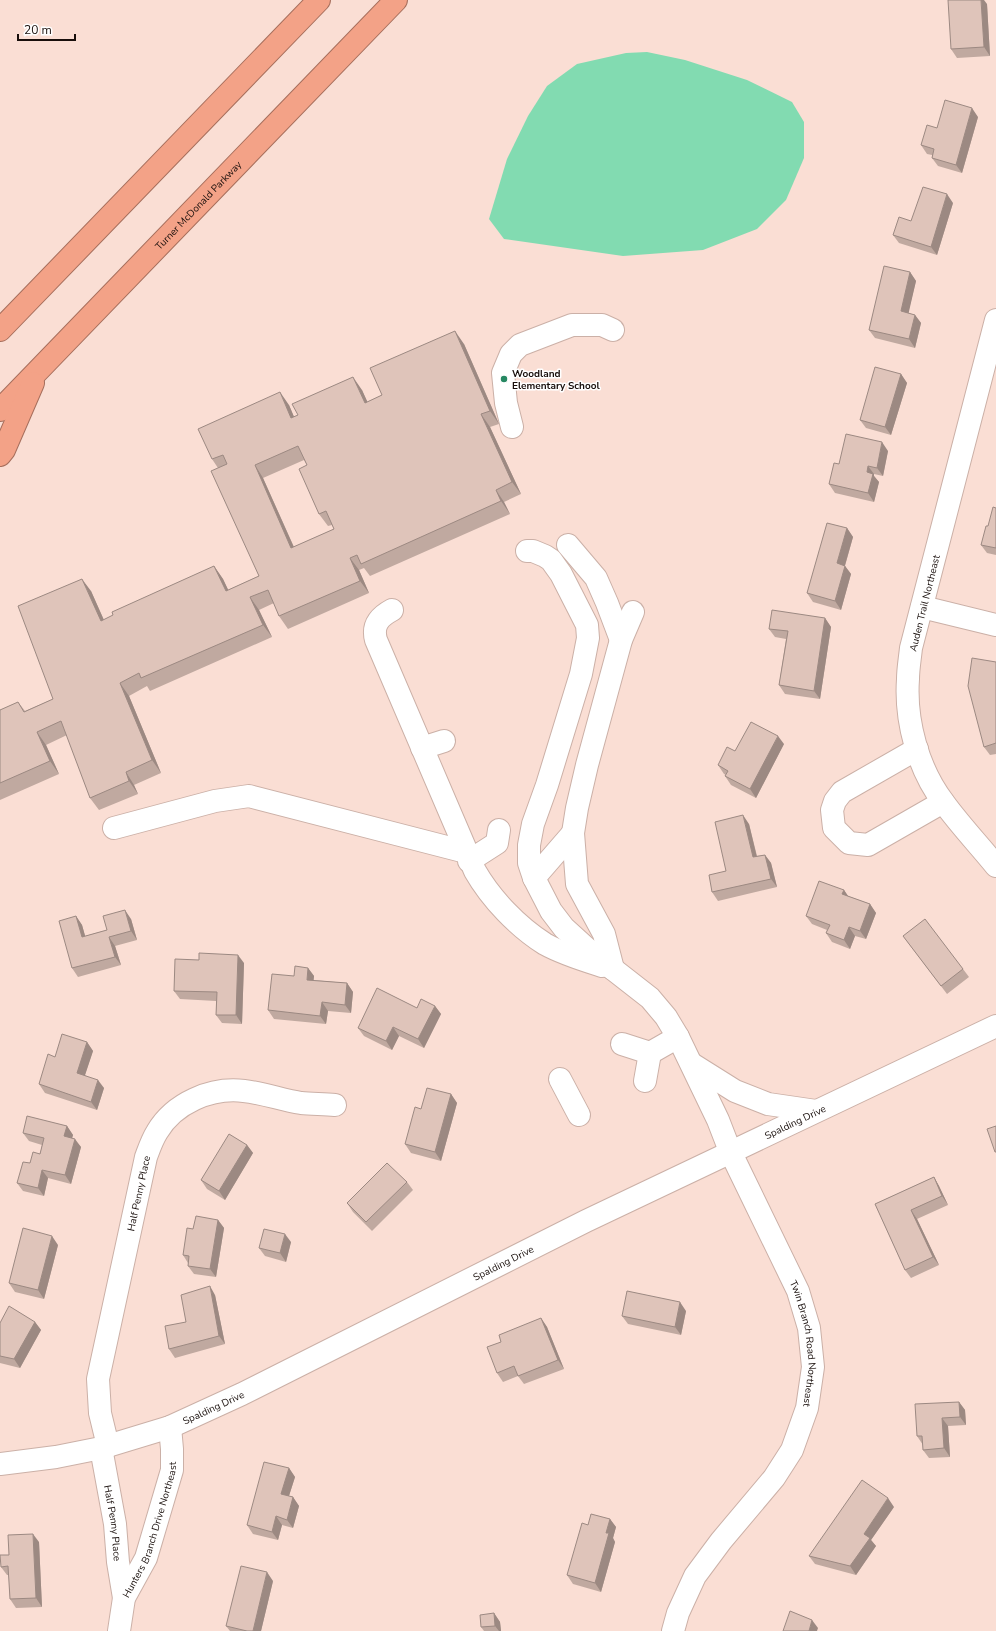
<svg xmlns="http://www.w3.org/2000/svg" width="996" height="1631" font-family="'Nunito Sans',sans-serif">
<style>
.green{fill:#82dbb1}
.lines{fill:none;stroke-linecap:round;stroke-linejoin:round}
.minor-casing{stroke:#cbb0a7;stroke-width:24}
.highway-casing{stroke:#a66e5c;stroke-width:24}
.minor{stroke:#fff;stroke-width:22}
.highway{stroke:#f3a287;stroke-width:22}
.wall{fill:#c0a9a0;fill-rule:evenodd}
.shaded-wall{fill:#9c8982}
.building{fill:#dfc4ba;stroke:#9c8982;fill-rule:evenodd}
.poi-dot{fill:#268862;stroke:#fff;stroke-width:1.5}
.labels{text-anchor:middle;stroke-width:3;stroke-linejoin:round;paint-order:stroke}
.street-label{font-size:10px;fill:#180e0b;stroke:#fff}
.poi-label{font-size:10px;font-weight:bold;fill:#180e0b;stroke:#fff;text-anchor:start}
</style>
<rect width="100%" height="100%" fill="#faded4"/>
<path class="green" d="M647,52L685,60L747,80L792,102L804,122V158L786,200L757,229L703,250L623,256L504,239L489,219L507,159L528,116L547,86L577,64L626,53Z"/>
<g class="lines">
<g class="minor-casing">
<g id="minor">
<path d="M996,320L911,648C910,658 908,669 908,679C905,721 918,769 944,803C960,825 979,845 996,866"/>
<path d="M512,427L506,403L503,373L511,354L520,345L572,325H602L613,330"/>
<path d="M568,545L596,578L607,603L621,640"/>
<path id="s1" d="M527,551H533L545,556L551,560L561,574L587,625L588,638L581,674L547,785L533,824L529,845V863L534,878L551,911L564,928L586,948L650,998L666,1017L678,1037L718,1120L730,1151L798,1291L809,1328L813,1367L807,1408L792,1450L774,1478L721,1541L695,1576L678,1613L673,1631"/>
<path d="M922,607L996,625"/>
<path d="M392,610C379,617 372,625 376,640L475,871C491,899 518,927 545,944C563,954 583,960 602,966"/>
<path d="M422,748L444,741"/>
<path d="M917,749L842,792L835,801L832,810L834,828L849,843L868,845L943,802"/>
<path d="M114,828L215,801L249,796L466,852"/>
<path d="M469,861L497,843L499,830"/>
<path d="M534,878L573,833"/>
<path d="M613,969L604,934L577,884L573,833L577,808L587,765L621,640L633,612"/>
<path d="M622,1044L650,1053L678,1037"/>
<path d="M692,1064L735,1091L768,1104L816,1111"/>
<path d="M560,1079L579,1115"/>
<path d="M645,1081L650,1053"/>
<path id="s2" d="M108,1446L100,1413L98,1379L146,1157C149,1149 152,1140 157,1132C174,1103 211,1087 244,1091C263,1093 282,1100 301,1103C312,1104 324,1104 335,1105"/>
<path id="s3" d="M101,1448L115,1524L118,1562L124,1598"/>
<path id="s4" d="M0,1464L56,1457L101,1448L170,1427L242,1394L586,1221L996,1026"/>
<path id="s5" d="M119,1631L124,1598L146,1558L172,1470V1449L170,1427"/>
</g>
</g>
<g class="highway-casing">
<g id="highway">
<path d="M0,330L319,0"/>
<path id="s6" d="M0,410L396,0"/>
<path d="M0,455L4,450L33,383"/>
</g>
</g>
<use href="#minor" class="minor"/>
<use href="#highway" class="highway"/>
</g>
<path class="wall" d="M987,4L990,56L957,58L951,49Z
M978,117L962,173L938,166L932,158V155L927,154L921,145L937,128Z
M953,203L937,255L899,243L893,235Z
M910,272L916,281L908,313L915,315L921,323L915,348L875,338L869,330Z
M464,344L499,424L490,427L521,494L504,502L510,514L370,576L364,568L359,570L369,593L288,629L279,616L274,603L259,610L272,637L150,691L147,686L129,696L161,773L134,785L138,794L99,810L90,798L67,735L46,745L59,774L0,800V710L18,702L25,711L53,699L91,591L104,620L214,566L223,579L228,590L259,576L218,468L212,459L289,405L294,417L362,390L367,402L382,395ZM304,460L307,465L319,514L328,526L332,525L334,529L294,547L263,478Z
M901,374L907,383L891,435L866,428L860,420Z
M888,451L883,476L874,474V476L879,482L874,502L835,493L829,484L839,464Z
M996,508V555L987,553L981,545L988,526Z
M847,528L853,537L845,566L851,574L841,610L813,602L807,593Z
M825,618L831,627L820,699L785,694L779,685L786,639L775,637L769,629Z
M996,662V754L990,755L984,747Z
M784,744L756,798L731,785L725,776L726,775L724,774L718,765L735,751Z
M749,824L757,856L765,855L771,863L777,887L718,901L712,892L726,871Z
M844,890L848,896L870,904L876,913L866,939L855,936L850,949L832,942L826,933L827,930L812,924L806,916Z
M76,916L82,925L85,936L107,930L131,919L137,940L115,946L121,965L78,977L72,968Z
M903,936L963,969L969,977L947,994Z
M199,960L244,963L242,1024L222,1023L216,1015V1001L180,999L174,991Z
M308,968L314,976L313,980L347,983L353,992L351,1013L328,1011L326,1024L274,1019L268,1010L294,976Z
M435,1006L441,1014L424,1048L399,1036L392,1050L364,1036L358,1028L417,1008Z
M87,1042L93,1051L85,1075L104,1088L97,1110L45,1093L39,1084L55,1057Z
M451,1094L457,1103L441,1161L411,1153L405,1144L421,1109Z
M67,1126L73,1135L72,1138L81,1147L71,1184L48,1178L44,1196L23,1191L17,1183L30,1163L40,1154L42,1145L29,1141L23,1133Z
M247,1145L253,1153L225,1200L207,1189L201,1180Z
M934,1177L939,1186L948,1205L917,1219L939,1265L911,1278L905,1270L875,1204Z
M407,1182L413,1190L372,1231L353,1212L347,1203Z
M218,1220L224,1228L216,1277L194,1274L188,1266V1263L183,1255L193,1229Z
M291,1242L286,1262L265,1256L259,1248Z
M58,1245L44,1299L15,1292L9,1283Z
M215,1295L225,1344L175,1358L169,1349L186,1322Z
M686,1311L681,1335L628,1324L622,1316Z
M541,1318L547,1327L564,1369L524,1384L518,1376L503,1382L497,1373L501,1342Z
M35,1322L41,1330L20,1368L0,1363V1323Z
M959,1402L965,1410L966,1425L948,1426L950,1457L929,1458L923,1450V1445L917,1436Z
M289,1468L295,1477L289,1496L293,1497L299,1506L293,1528L282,1525L278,1540L253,1534L247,1525Z
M894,1507L871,1540L876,1546L856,1575L815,1564L809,1556Z
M610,1519L616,1527L613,1538L615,1542L601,1592L573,1584L567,1575L588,1525Z
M39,1542L42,1607L16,1608L10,1599L9,1575H7L1,1567L9,1555Z
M273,1581L261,1631H230L226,1626Z
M494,1613L500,1622L501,1631H484L481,1627Z"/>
<path class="shaded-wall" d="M981,0H984L987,4L990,56L984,47Z
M972,108L978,117L962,173L956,165Z
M947,194L953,203L937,255L931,247Z
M910,272L916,281L907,320L901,311Z
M915,315L921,323L915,348L909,339Z
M455,331L464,344L499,424L490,411Z
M901,374L907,383L891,435L885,427Z
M353,377L362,390L374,416L365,403Z
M280,392L289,405L300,431L291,418Z
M481,414L490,427L521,494L512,482Z
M882,442L888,451L883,476L877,468Z
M255,465L263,478L300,561L291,548Z
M868,466L874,474V476L879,482L874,502L868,493L867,472Z
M496,490L504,502L510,514L501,501Z
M847,528L853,537L843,572L837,563Z
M350,558L359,570L369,593L360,581Z
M214,566L223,579L235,604L226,591Z
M845,566L851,574L841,610L835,601Z
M82,579L91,591L110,634L101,621Z
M250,597L259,610L272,637L263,625Z
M825,618L831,627L820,699L814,691Z
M120,683L129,696L161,773L152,760Z
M37,732L46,745L59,774L50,761Z
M778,736L784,744L756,798L750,789Z
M126,772L134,785L138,794L129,781Z
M743,815L749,824L759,866L753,857Z
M765,855L771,863L777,887L771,879Z
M844,890L850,899L842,894Z
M870,904L876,913L866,939L860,931Z
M125,910L131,919L137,940L131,931Z
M76,916L82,925L88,946L82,937Z
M849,927L855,936L850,949L844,940Z
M109,937L115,946L121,965L115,957Z
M238,955L244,963L242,1024L236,1015Z
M308,968L314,976L313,988L307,980Z
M347,983L353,992L351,1013L345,1005Z
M322,1002L328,1011L326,1024L320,1016Z
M435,1006L441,1014L424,1048L418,1039Z
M393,1027L399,1036L392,1050L386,1041Z
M87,1042L93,1051L83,1081L77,1073Z
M98,1080L104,1088L97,1110L91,1102Z
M451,1094L457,1103L441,1161L435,1152Z
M67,1126L73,1135L70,1145L64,1136Z
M75,1139L81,1147L71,1184L65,1175Z
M247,1145L253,1153L225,1200L219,1191Z
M42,1170L48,1178L44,1196L38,1188Z
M934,1177L939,1186L948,1205L942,1196Z
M911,1210L917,1219L939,1265L933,1257Z
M218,1220L224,1228L216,1277L210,1269Z
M285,1234L291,1242L286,1262L280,1253Z
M52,1236L58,1245L44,1299L38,1290Z
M210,1286L215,1295L225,1344L219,1336Z
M680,1302L686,1311L681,1335L675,1327Z
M541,1318L547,1327L564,1369L558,1360Z
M35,1322L41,1330L20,1368L14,1359Z
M959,1402L965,1410L966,1425L960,1417Z
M942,1418L948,1426L950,1457L944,1448Z
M289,1468L295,1477L287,1502L281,1494Z
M293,1497L299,1506L293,1528L287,1520Z
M888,1498L894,1507L871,1540L876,1546L856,1575L850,1566L864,1534Z
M276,1516L282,1525L278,1540L272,1532Z
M610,1519L616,1527L613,1538L615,1542L601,1592L595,1583L606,1533Z
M33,1534L39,1542L42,1607L36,1598Z
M267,1572L273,1581L261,1631H253Z
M494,1613L500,1622L501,1631H499L495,1626Z
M812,1620L818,1628L817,1631H809Z"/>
<path class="building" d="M948,0H981L984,47L951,49Z
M945,100L972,108L956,165L932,158L934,149L921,145L927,125L937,128Z
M923,187L947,194L931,247L893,235L899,217L911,221Z
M884,266L910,272L901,311L915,315L909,339L869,330Z
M455,331L490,411L481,414L512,482L496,490L501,501L361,564L357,555L350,558L360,581L279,616L268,590L250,597L263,625L141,678L139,673L120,683L152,760L126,772L129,781L90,798L61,721L37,732L50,761L0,783V710L18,702L24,712L53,699L18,606L82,579L101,621L113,615L112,612L214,566L226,591L259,576L211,471L227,464L223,455L212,459L198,429L280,392L291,418L298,415L292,404L353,377L365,403L382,395L370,368ZM298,446L307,465L299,469L319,514L326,511L334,529L291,548L255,465Z
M875,367L901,374L885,427L860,420Z
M846,434L882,442L877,468L868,466L867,472L873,474L868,493L829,484L834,463L839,464Z
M993,507L996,508V548L981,545L986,526H988Z
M827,523L847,528L837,563L845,566L835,601L807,593Z
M772,610L825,618L814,691L779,685L788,631L769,629Z
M972,658L996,662V743L984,747L968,686Z
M751,722L778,736L750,789L725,776L728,771L718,765L727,747L735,751Z
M743,815L753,857L765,855L771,879L712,892L709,875L726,871L715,822Z
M819,881L844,890L842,894L870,904L860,931L849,927L844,940L826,933L830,925L806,916Z
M125,910L131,931L109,937L115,957L72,968L59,921L76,916L82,937L107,930L103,916Z
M925,919L963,969L941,986L903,936Z
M199,953L238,955L236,1015H216L217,992L174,991L175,959L199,960Z
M295,966L308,968L307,980L347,983L345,1005L322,1002L320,1016L268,1010L272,974L294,976Z
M377,988L417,1008L421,999L435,1006L418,1039L393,1027L386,1041L358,1028Z
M62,1034L87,1042L77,1073L98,1080L91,1102L39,1084L48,1054L55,1057Z
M427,1088L451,1094L435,1152L405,1144L415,1107L421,1109Z
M27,1116L67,1126L64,1136L75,1139L65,1175L42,1170L38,1188L17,1183L23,1162L30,1163L33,1152L40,1154L44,1138L23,1133Z
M996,1126V1152H995L987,1129Z
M229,1134L247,1145L219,1191L201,1180Z
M387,1163L407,1182L366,1222L347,1203Z
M934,1177L942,1196L911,1210L933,1257L905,1270L875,1204Z
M196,1216L218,1220L210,1269L188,1266L189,1256L183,1255L187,1228L193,1229Z
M23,1228L52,1236L38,1290L9,1283Z
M264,1229L285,1234L280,1253L259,1248Z
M210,1286L219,1336L169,1349L165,1326L186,1322L181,1295Z
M627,1291L680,1302L675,1327L622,1316Z
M9,1306L35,1322L14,1359L0,1356V1323Z
M541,1318L558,1360L518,1376L514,1366L497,1373L487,1347L501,1342L499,1335Z
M959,1402L960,1417L942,1418L944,1448L923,1450L922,1436H917L915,1404Z
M264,1462L289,1468L281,1494L293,1497L287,1520L276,1516L272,1532L247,1525Z
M862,1480L888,1498L864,1534L870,1538L850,1566L809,1556Z
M591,1514L610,1519L606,1533H609L595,1583L567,1575L582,1523L588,1525Z
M33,1534L36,1598L10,1599L8,1566L1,1567L0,1555H9L8,1535Z
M241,1566L267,1572L253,1631H247L226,1626Z
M790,1611L812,1620L809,1631H783Z
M494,1613L495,1626L481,1627L480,1615Z"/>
<circle class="poi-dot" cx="504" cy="379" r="4"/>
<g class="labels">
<g class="street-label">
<text dy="4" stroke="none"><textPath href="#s6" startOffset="285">Turner McDonald Parkway</textPath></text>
<text transform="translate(924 603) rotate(-76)" y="4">Auden Trail Northeast</text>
<text dy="4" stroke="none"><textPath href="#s4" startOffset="870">Spalding Drive</textPath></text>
<text dy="4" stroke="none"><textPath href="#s2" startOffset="258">Half Penny Place</textPath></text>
<text dy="4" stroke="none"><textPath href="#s4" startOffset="546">Spalding Drive</textPath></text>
<text dy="4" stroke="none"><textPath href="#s1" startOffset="915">Twin Branch Road Northeast</textPath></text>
<text dy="4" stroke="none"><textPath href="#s4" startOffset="222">Spalding Drive</textPath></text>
<text dy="4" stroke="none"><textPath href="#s3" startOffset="76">Half Penny Place</textPath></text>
<text dy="4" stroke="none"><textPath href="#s5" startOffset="107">Hunters Branch Drive Northeast</textPath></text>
</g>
<g class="poi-label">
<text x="512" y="377">Woodland<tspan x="512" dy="12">Elementary School</tspan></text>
</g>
</g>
<path d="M18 34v6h57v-6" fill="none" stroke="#180e0b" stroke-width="2"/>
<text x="24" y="34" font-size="12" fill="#180e0b" stroke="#ffffff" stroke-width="3" paint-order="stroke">20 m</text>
</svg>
